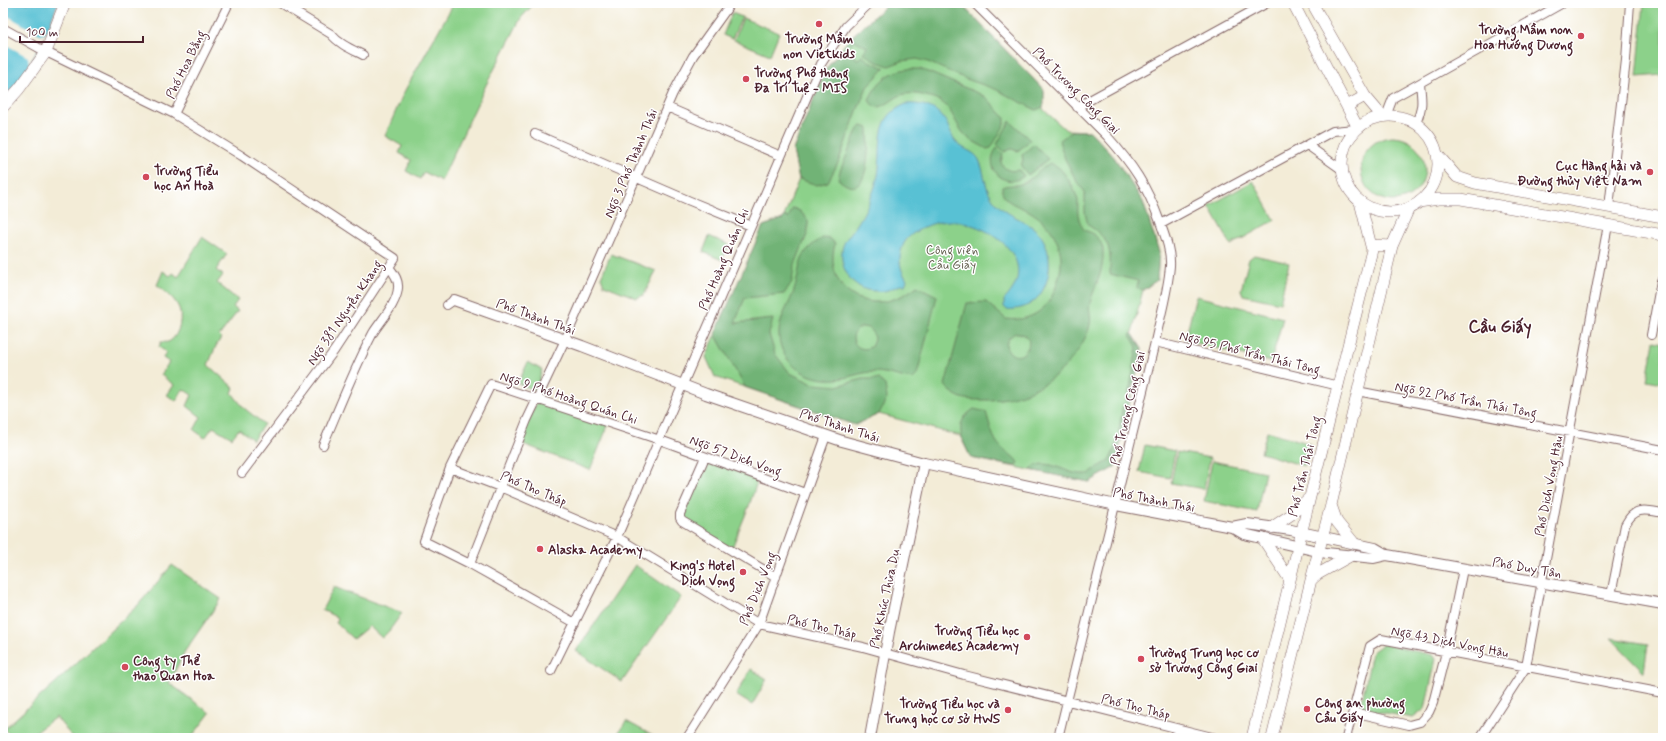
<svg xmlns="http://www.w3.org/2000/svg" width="1666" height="741" font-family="Mynerve,sans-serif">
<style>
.green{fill:#8cd18a;stroke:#6b785a}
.forest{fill:#71b376;stroke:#5e6950;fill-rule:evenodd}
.water{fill:#58c1d4;stroke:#517080}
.pier{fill:#f3ecd7}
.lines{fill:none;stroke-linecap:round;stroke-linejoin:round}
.minor-casing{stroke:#856767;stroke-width:10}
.tertiary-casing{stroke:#856767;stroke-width:12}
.secondary-casing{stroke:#856767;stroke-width:12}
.minor{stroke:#fff;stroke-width:8}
.tertiary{stroke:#fff;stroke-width:10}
.secondary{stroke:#fff;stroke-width:11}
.poi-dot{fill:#d1495b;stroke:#fff;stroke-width:1.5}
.labels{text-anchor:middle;stroke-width:3;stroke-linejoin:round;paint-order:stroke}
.poi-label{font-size:13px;font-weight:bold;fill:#4a1f2b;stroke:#fff;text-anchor:start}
.street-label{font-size:13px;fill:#4a1f2b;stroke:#fff}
.park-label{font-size:13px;fill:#615d4c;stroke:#fff}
.district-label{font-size:17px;font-weight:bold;fill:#4a1f2b;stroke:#fff}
</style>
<rect width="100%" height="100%" fill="#fff"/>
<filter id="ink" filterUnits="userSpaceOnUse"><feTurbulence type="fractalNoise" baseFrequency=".025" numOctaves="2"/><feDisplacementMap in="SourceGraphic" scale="8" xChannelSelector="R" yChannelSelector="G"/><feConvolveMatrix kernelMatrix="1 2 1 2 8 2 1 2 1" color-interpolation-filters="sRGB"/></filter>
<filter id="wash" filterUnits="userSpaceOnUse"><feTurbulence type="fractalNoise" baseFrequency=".012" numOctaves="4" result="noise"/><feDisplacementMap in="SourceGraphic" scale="16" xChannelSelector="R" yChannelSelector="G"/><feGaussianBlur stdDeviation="0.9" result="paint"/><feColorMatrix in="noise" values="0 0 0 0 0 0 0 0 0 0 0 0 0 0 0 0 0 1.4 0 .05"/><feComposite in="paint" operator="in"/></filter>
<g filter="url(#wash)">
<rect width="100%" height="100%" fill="#f3ecd7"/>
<path class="green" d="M454,3H532L531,7L521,18L486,85L441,181L424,172L420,179L406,171L411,160L399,153L402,146L385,136L404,92Z
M889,3H960L1044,90L1043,109L1066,130L1090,131L1114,157L1143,202L1159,252L1157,280L1143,290L1132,333L1142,349L1115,467L1089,482L971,458L960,436L879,414L855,425L715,377L706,357L763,226L783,219L799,179L793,150L826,69L849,39Z
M1644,3H1663V75L1637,77Z
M732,13L742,17L732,39L723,35Z
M743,18L779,33L770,55L734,40Z
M1361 169a32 32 0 1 1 64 0a32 32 0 1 1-64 0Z
M1253,181L1275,220L1231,245L1209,206Z
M709,236L729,245L722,260L703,252Z
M202,237L227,254L216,270L223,275L217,283L238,300L233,307L238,311L219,336L221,338L216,346L208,365L234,388L232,393L244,408L264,424L253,440L239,429L232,438L213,427L205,438L194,430L201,417L187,406L192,395L183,389L176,401L167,395L174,385L161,375L169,362L163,358L166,352L159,347L161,342C164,342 167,343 170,341C180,335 183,315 178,306C173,297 165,291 157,285L163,271L170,276L173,273L178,277Z
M611,254L656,271L644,295L637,298L604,285L601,277Z
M1254,255L1289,263L1280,303L1243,295L1241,290L1249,259Z
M1196,296L1283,318L1271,362L1185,340Z
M1654,341L1663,343V383L1647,380Z
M528,362L542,370L536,391L518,383Z
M538,399L609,423L590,470L518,442Z
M1267,431L1311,444L1304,466L1261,453Z
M1145,445L1175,451L1170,478L1139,472Z
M1177,452L1210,458L1204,489L1171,483Z
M705,457L759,476L749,506L731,550L682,522L680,514Z
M1212,461L1265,472L1257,512L1204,501Z
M172,565L221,599L185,651L169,683L210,713L191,738H73L56,717L27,738H13L4,729L55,683L138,605Z
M635,565L681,597L622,682L576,651Z
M334,587L402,613L389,631L382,638L369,626L353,639L336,623L338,618L322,610Z
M1611,638L1648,644L1644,672Z
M1383,644L1433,655L1436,659L1425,709L1413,718L1364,709L1361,705L1372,652Z
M751,669L767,679L752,705L736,695Z
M626,721L657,738H615Z"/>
<path class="forest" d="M889,3H960L1044,90V105L1041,108L1036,110L995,89L966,79L928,62L917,59L902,61L889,66L877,62L863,53L867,47L854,40L846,51L858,59L862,56L869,61L885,68L867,87L857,111L838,163L828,182L817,185L799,179L793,150L826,69L849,39Z
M908,69H920L933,74L980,94L987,98L1005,118V124L991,148L987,149C979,144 970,141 964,134C951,118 952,101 926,96C920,94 911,93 905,94C892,96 878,118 869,100C876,83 889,71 908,69Z
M1010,121L1030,140L1018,151L1011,149L1004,152L997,144Z
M862,126L868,128C869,146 870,208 838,179L840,171L858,129Z
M1072,131H1090L1114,157L1143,202L1159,252L1157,280L1143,290L1137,288L1138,281L1110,274C1111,249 1110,239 1088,225L1085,213V192L1077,182L1065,159L1059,141Z
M1034,144L1048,159L1028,175L1021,166L1023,160L1022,155Z
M997,148L1003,154L1001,162C1004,170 1010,172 1019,170L1024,176C1005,191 982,167 997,148Z
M1050,163C1052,165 1056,165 1058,167C1065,172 1077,193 1078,201C1078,208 1077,212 1079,219C1080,222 1082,227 1084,230C1086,231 1090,232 1092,233C1098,237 1103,244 1103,251C1104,273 1095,284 1090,303C1088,310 1092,317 1090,324C1089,332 1083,342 1079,349C1058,381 1026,399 988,400C968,400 957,401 945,385L967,303L986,302L1006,319C1021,321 1035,317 1045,306C1054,296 1057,285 1060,272C1065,247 1052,224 1029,211C1022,208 1014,205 1007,200C1002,196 1002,192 1002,187C1009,184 1015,186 1021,184C1032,180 1040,169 1050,163ZM1016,333C1043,334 1021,369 1008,350C1003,343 1009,336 1016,333Z
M793,208L800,211L808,220V232L794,267L792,282L784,294L745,298L735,323L773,319L769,334L775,354L790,373L813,384L837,386L863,379H878L885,385L887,398L879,414L855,425L745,387L715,334L763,226L783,219L784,216L788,218Z
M823,238L831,239L835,244C827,273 844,302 877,302C891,302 906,295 917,286L937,296L917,375L913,379C900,378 888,372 874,372C861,372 849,378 836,379C806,382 777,361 779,331C780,318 787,308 792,296C803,270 793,254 823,238ZM862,327L869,328L875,337L871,347C855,355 845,333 862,327Z
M1132,333L1142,349L1115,467L1089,482L1030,470C1042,457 1060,469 1074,473C1079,474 1084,474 1089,474C1096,466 1108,465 1112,455C1118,441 1120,424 1122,410C1122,405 1126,402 1127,398C1132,382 1134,364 1137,347L1130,335Z
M974,409L986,412C990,424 992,440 1002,448C1008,455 1013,454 1018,463L1015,466L971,458C962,439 952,423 974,409Z"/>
<path class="water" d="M6,3H58C46,35 28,75 3,99V9Z
M906,104C923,103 937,107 946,122C950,129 951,137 957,143C965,151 976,151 980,162C986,177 984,188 995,202C1009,219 1034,220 1044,241C1055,263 1049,297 1024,307C1018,309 1012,310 1006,309L1004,307V300C1043,261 991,224 952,221C942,221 932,223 923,228C914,232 905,238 902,248C898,260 900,270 907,280L905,285C900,284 894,288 888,290C882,292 874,291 867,290C849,284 838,265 843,246C845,239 852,232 856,226C866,211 874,193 878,175C883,147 873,117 906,104Z"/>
<path class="pier" d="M3,11L6,15L41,35L46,33L29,64L28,57L3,43Z"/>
</g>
<g filter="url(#ink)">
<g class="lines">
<g class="minor-casing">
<path id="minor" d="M280,3L331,34C339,44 351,49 363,55
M974,3L1107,136C1133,165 1147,186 1160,222C1165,236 1171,251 1170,266C1168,291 1160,318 1155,342L1058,738
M3,28L46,52L174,114L242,156L395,258L334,351L242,473
M667,107L781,156
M1077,107L1267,3
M174,114L229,3
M1386,116L1393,98L1563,3
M1416,123C1423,107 1422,101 1420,84
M535,134L690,201L751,226
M1307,145L1341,169
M1609,207L1626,60L1630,3
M1161,224L1333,131L1355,129
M447,305L454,300
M1651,335L1661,281H1663
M1155,342L1339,386
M1357,391L1663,450
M323,445C339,408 354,369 373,333C381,320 397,304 398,288C399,280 394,273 389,267
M705,457L680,514V518L682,521L776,577
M450,468L500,487L617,537L759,624L863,647L964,675L1216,738
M470,564L527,420L565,340L673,93L693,56L731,3
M1611,595L1625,525C1635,506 1645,510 1663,513
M575,623L470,564L424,541L450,468L491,384L660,440L805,493
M551,671L617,537L821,64L846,26L870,3
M1353,712L1409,725L1420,722L1429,712L1433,703L1446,652L1463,569
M687,738L759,624L826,436
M1174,738L1177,728
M1346,738L1370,646L1381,639L1663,693
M1480,738L1526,667L1608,225"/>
</g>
<g class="tertiary-casing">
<path id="tertiary" d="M454,300L582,346L706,394L842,441L924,463L1116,505L1232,527L1244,534L1326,553L1374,558L1387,555L1663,604
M1232,527L1247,524L1291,530L1375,548L1387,555
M870,738L889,632L924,463"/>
</g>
<g class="secondary-casing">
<path id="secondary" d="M1293,3L1357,126
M1312,3L1365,96L1382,116
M1347,106L1365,96
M3,107L19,89L46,52L65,3
M1342 164a48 48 0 1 1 96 0a48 48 0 1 1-96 0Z
M1438,155L1457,177L1475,183L1663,217
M1419,202L1438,199H1461L1663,235
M1372,245L1392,246
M1331,505L1337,522L1354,543
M1271,528L1292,514L1310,497
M1263,539L1290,580
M1311,580L1318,574L1352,555
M1252,738L1310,497L1372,250L1360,202
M1272,738L1311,580L1331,505L1392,246L1409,208"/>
</g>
<use href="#minor" class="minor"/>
<use href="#tertiary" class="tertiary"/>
<use href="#secondary" class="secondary"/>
</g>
</g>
<g class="poi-dot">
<circle cx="819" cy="24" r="4"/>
<circle cx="1581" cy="36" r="4"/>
<circle cx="746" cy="79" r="4"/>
<circle cx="1650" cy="172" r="4"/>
<circle cx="146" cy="177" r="4"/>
<circle cx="540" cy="549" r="4"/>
<circle cx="743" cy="572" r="4"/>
<circle cx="1027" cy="637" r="4"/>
<circle cx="1141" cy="659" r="4"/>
<circle cx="125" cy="667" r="4"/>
<circle cx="1307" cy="709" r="4"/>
<circle cx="1008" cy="710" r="4"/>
</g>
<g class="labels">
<g class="poi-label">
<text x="1573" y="34" text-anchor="end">Trường Mầm non<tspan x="1573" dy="15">Hoa Hướng Dương</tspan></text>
<text x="819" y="43" text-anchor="middle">Trường Mầm<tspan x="819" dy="15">non Vietkids</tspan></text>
<text x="754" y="77">Trường Phổ thông<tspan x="754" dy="15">Đa Trí Tuệ - MIS</tspan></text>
<text x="1642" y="170" text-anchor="end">Cục Hàng hải và<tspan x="1642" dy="15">Đường thủy Việt Nam</tspan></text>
<text x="154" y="175">Trường Tiểu<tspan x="154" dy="15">học An Hoà</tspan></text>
<text x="548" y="554">Alaska Academy</text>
<text x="735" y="570" text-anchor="end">King's Hotel<tspan x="735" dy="15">Dịch Vọng</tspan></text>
<text x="1019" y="635" text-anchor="end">Trường Tiểu học<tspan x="1019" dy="15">Archimedes Academy</tspan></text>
<text x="1149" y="657">Trường Trung học cơ<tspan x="1149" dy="15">sở Trương Công Giai</tspan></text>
<text x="133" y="665">Công ty Thể<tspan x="133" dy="15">thao Quan Hoa</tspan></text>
<text x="1315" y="707">Công an phường<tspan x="1315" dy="15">Cầu Giấy</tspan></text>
<text x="1000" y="708" text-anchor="end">Trường Tiểu học và<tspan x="1000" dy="15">Trung học cơ sở HWS</tspan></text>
</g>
<g class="street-label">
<text transform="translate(185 64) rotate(-64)" y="5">Phố Hoa Bằng</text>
<text transform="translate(1077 90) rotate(45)" y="5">Phố Trương Công Giai</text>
<text transform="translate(630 163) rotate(-67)" y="5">Ngõ 3 Phố Thành Thái</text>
<text transform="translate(723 259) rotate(-67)" y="5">Phố Hoàng Quán Chi</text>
<text transform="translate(344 312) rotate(-56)" y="5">Ngõ 381 Nguyễn Khang</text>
<text transform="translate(536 316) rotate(20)" y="5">Phố Thành Thái</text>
<text transform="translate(1250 352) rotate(14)" y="5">Ngõ 95 Phố Trần Thái Tông</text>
<text transform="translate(569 397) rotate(18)" y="5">Ngõ 9 Phố Hoàng Quán Chi</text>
<text transform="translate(1466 399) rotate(11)" y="5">Ngõ 92 Phố Trần Thái Tông</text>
<text transform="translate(1127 408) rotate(-77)" y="5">Phố Trương Công Giai</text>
<text transform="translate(840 425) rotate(18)" y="5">Phố Thành Thái</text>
<text transform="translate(736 455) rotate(20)" y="5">Ngõ 57 Dịch Vọng</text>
<text transform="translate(1304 466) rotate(-76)" y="5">Phố Trần Thái Tông</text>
<text transform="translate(1548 486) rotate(-79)" y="5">Phố Dịch Vọng Hậu</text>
<text transform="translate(534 488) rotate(23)" y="5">Phố Thọ Tháp</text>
<text transform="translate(1154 499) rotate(11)" y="5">Phố Thành Thái</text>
<text transform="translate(1527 567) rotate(10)" y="5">Phố Duy Tân</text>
<text transform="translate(757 588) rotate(-68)" y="5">Phố Dịch Vọng</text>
<text transform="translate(884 598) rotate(-78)" y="5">Phố Khúc Thừa Dụ</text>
<text transform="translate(822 626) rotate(13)" y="5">Phố Thọ Tháp</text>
<text transform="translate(1450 641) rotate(11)" y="5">Ngõ 43 Dịch Vọng Hậu</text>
<text transform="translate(1136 706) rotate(14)" y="5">Phố Thọ Tháp</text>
</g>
<g class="park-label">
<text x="952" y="254">Công viên<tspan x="952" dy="15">Cầu Giấy</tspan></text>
</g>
<g class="district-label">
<text x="1500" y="332">Cầu Giấy</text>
</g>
</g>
<rect width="1666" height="741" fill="none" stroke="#fff" stroke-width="16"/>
<path d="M20 36v6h123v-6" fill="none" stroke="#4a1f2b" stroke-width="2"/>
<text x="26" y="36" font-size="12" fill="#4a1f2b" stroke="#ffffff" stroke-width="3" paint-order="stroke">100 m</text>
</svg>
